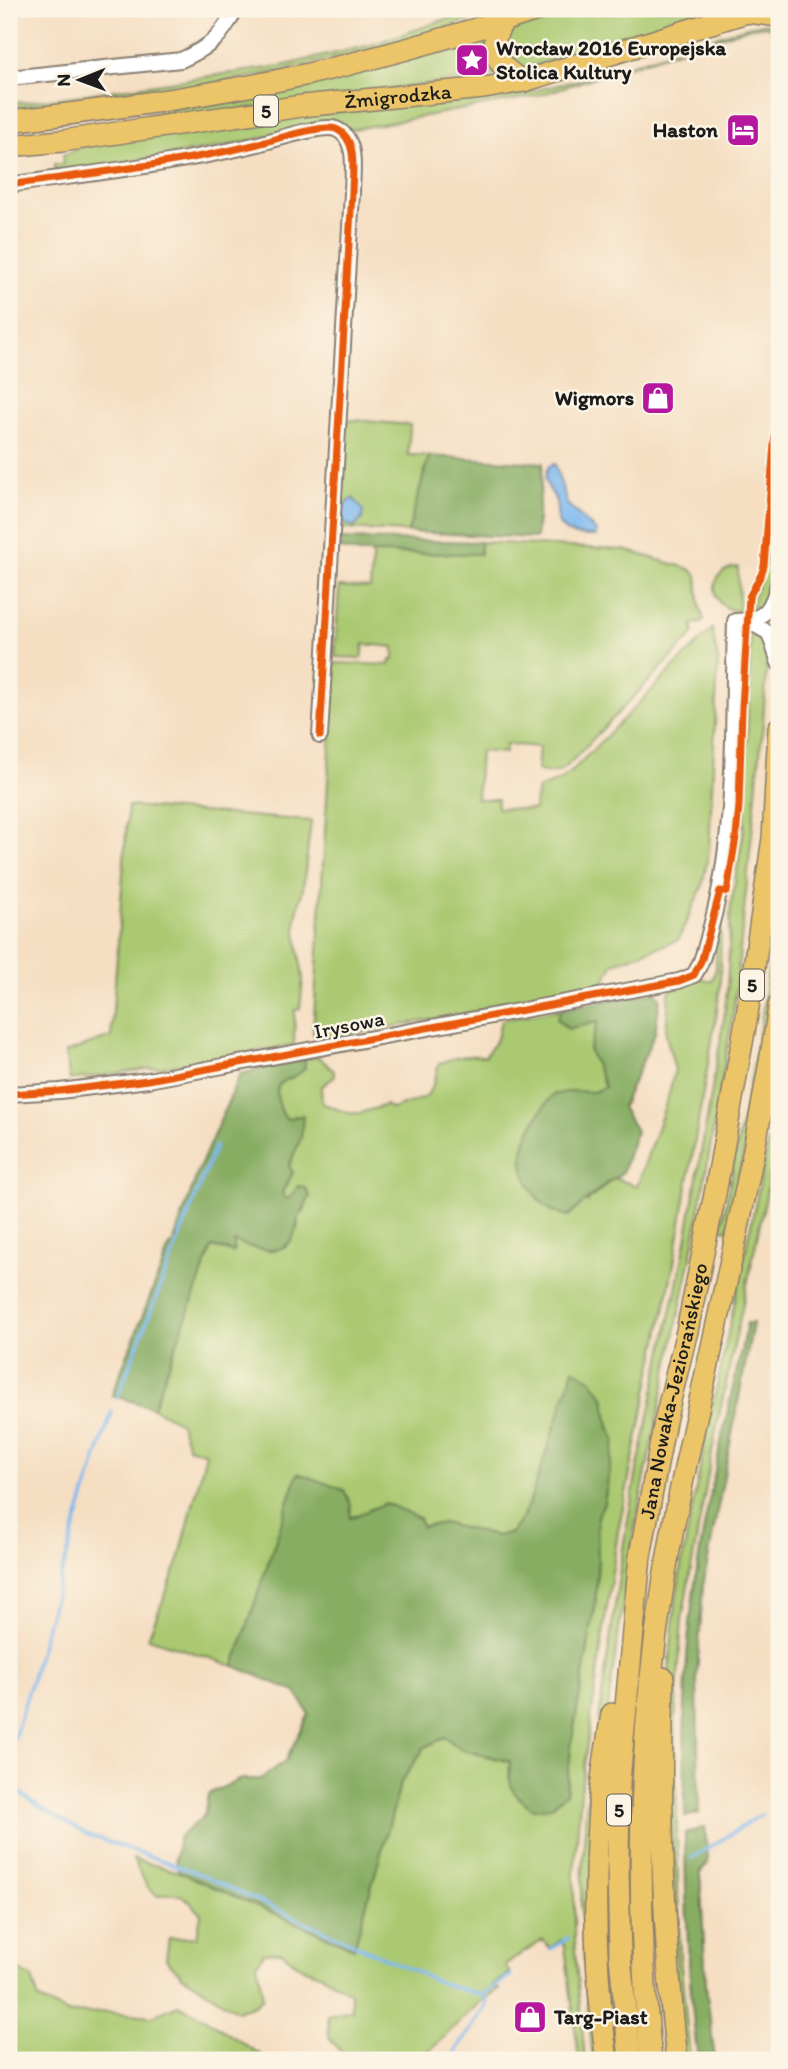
<svg xmlns="http://www.w3.org/2000/svg" width="788" height="2069" font-family="Itim,sans-serif">
<style>
.green{fill:#aac971;stroke:#637246;stroke-width:2}
.forest{fill:#87ad63;stroke:#526440;stroke-width:2}
.water{fill:#7eb8ef;stroke:#4d6a86;stroke-width:2}
.lines{fill:none;stroke-linecap:round;stroke-linejoin:round}
.stream{stroke:#7eb8ef;stroke-width:3.5}
.street-casing{stroke:#887d6f;stroke-width:18}
.primary-casing{stroke:#887d6f;stroke-width:24}
.street{stroke:#fff;stroke-width:14}
.primary{stroke:#edc569;stroke-width:21}
.cycleway-casing{stroke:#fcf5e5;stroke-width:11}
.cycleway{stroke:#e8590c;stroke-width:7}
.labels{text-anchor:middle;stroke-width:5;stroke-linejoin:round;paint-order:stroke}
.shield{fill:#fcf5e5;stroke:#5f5d58;stroke-width:2}
.shield-label{font-size:19px;font-weight:bold;fill:#1c1c1c}
.poi-label{font-size:21px;font-weight:bold;fill:#1c1c1c;stroke:#fcf5e5;text-anchor:start}
.street-label{font-size:21px;fill:#1c1c1c;stroke:#fcf5e5}
</style>
<rect width="100%" height="100%" fill="#fcf5e5"/>
<filter id="ink" filterUnits="userSpaceOnUse"><feTurbulence type="fractalNoise" baseFrequency=".0143" numOctaves="2"/><feDisplacementMap in="SourceGraphic" scale="14" xChannelSelector="R" yChannelSelector="G"/><feConvolveMatrix kernelMatrix="1 2 1 2 8 2 1 2 1" color-interpolation-filters="sRGB"/></filter>
<filter id="wash" filterUnits="userSpaceOnUse"><feTurbulence type="fractalNoise" baseFrequency=".00686" numOctaves="4" result="noise"/><feDisplacementMap in="SourceGraphic" scale="28" xChannelSelector="R" yChannelSelector="G"/><feGaussianBlur stdDeviation="1.57" result="paint"/><feColorMatrix in="noise" values="0 0 0 0 0 0 0 0 0 0 0 0 0 0 0 0 0 1.4 0 .05"/><feComposite in="paint" operator="in"/></filter>
<g filter="url(#wash)">
<rect width="100%" height="100%" fill="#f5dec2"/>
<path class="green" d="M476,9H502L407,41L279,72L146,94L105,96L9,108V102H26L80,95L281,66L374,44Z
M574,9H709L527,68H518L503,52L507,33L512,28Z
M766,23L779,26V32L765,26L752,27L540,95L349,130L335,122L216,148L55,173L54,164H63V155L85,146L281,117L492,96L537,90L599,75L746,27Z
M488,35L498,75L9,140V135L117,122Z
M355,420L410,425L408,455L429,456L408,532L342,529L336,523L342,421Z
M776,443L769,599L763,609L751,613C752,590 760,586 766,566Z
M480,542L625,550L690,569L697,575L700,608L704,620L701,623L692,624L694,632L690,638L567,766C556,774 550,775 537,770L539,747L506,744L505,753L480,751L477,799H498L497,808L534,810L538,789L561,780L572,771L712,629L718,661L709,851L702,887L678,940L614,963L603,982V989L324,1039L313,1034L335,663L389,665L390,660H394V647L364,644L362,658L335,657L339,587L370,588L373,552L479,554Z
M738,567L739,611C707,610 707,568 738,567Z
M751,629L761,631L768,644L763,724L734,1009L694,1242L634,1530L596,1785L601,2060H593L585,1982L581,1907L586,1808L624,1542L637,1471L685,1247L724,1019L727,990L731,904L744,829Z
M128,806L311,821L303,888L296,917V931L303,979L300,1009L295,1010L294,1045L169,1066L70,1080L65,1053L111,1037Z
M779,899V951L766,1039L728,1230L721,1229L759,1035Z
M721,905L720,985L717,1011L674,1263L618,1531L582,1781L574,1872V1940L585,2060H579L565,1947L561,1940L550,1948L543,1940L505,1965L510,1973L492,1985L499,1989L479,2003L420,2060H348L329,2037L328,2015L352,2010L350,1993L322,1975L300,1967L282,1952L264,1953L257,1964L263,1998L254,2005L237,2011L182,1976L166,1959L169,1938L197,1937L201,1914C185,1896 181,1890 157,1896L148,1888L133,1859L179,1872L354,1948L401,1782L425,1747L445,1737L462,1750L510,1762L509,1779L566,1793L572,1739L595,1607L598,1558L597,1516L604,1503L615,1439L609,1427L604,1397L574,1370L530,1501L517,1527L511,1533L495,1536L443,1523L421,1527L371,1509L361,1515L350,1518L298,1473L234,1666L148,1638L179,1560L206,1453L188,1447L180,1423L153,1408L212,1247L233,1252V1242L297,1229L299,1216L305,1209L306,1188L298,1186L290,1198H284L282,1192L293,1173L289,1166L296,1116L287,1119C282,1114 281,1111 279,1104C270,1074 293,1084 305,1068L304,1058L319,1057L334,1071V1077L321,1087L322,1103C355,1117 352,1116 386,1105L392,1109L426,1097L433,1085L439,1064C454,1056 468,1055 485,1056L497,1039L501,1020L561,1009L599,1021L589,1050L605,1087L593,1093L572,1091L587,1202L614,1178L637,1186L668,1097L675,1070L666,1035L669,993L675,987L699,977L708,981H712L716,968L715,930Z
M779,1092V1135L716,1430L682,1619L675,1719L678,1895L680,1957L690,2060H682L677,2014L668,1685L673,1624L680,1571L706,1437Z
M649,1805L668,2060H665L656,1970Z
M9,1965L32,1978L39,2000L70,2014L106,2012L153,2016L178,2005L201,2016L261,2055L264,2060H9Z"/>
<path class="forest" d="M429,456L543,463L536,538L408,532Z
M340,539L480,542V554L360,553L340,549Z
M656,992L660,998L655,1033L622,1107L636,1131L622,1173L607,1183L568,1216C563,1214 557,1213 553,1211C531,1199 517,1167 525,1143C530,1126 542,1110 552,1095L572,1091L593,1092L605,1087L589,1050L598,1022L568,1029L557,1019L561,1009Z
M304,1058L305,1068C293,1084 270,1074 279,1104C281,1111 282,1114 287,1119L303,1115L301,1138L289,1166L293,1173L282,1192L284,1198H290L298,1186L306,1188L310,1196C307,1203 303,1209 300,1215C296,1223 297,1233 291,1241C277,1258 251,1247 234,1242V1252L212,1247L153,1408L112,1395L169,1248L174,1241L198,1171L240,1074Z
M747,1323H753L703,1586L697,1676L699,1813L685,1817C684,1746 683,1675 692,1605C704,1510 727,1416 747,1323Z
M574,1369L591,1379L604,1397L609,1427L615,1439L604,1503L597,1516L598,1558L595,1607L572,1739L566,1793L551,1807L533,1809C510,1791 509,1790 510,1761L462,1750L445,1737L425,1747L401,1782L354,1948L179,1872L175,1859L179,1837L204,1816L208,1794L241,1779H261L286,1760L309,1714L296,1692L234,1666L298,1473L344,1490L351,1505L350,1518L386,1503L419,1518L422,1527L443,1523L495,1536L511,1533L524,1515L530,1501Z
M705,1827L708,1863L701,1871V1887L706,1986L715,2060H698C688,1985 686,1909 685,1834Z"/>
<path class="water" d="M555,464L567,504L596,531V536C586,536 572,537 563,529C554,521 559,513 556,502C553,489 539,484 549,466Z
M353,498L363,510L362,519L355,527L342,523L341,507Z"/>
<g class="lines">
<path class="stream" d="M117,1398L215,1146
M9,1755C45,1641 72,1525 112,1412
M9,1785L40,1807L88,1835L192,1871L443,1984L482,1995L511,1975
M692,1858L761,1815
M551,1949L568,1938
M450,2060L485,2008L487,2002L482,1995"/>
</g>
</g>
<g filter="url(#ink)">
<g class="lines">
<g class="street-casing">
<path id="street" d="M9,78L181,60C212,46 220,38 236,9
M9,185C92,173 176,164 258,144C274,140 322,124 336,129C359,139 352,173 352,193L320,736
M748,621L769,633L779,663
M9,1094L60,1091L148,1080L679,981L694,975C703,962 706,945 710,930C738,830 732,724 735,621C766,621 772,608 779,581"/>
</g>
<g class="primary-casing">
<g id="primary">
<path d="M504,20C485,47 497,68 524,81"/>
<path d="M9,121C108,110 206,96 304,75C383,57 462,34 540,9"/>
<path id="s1" d="M9,146L62,141L302,106L484,88L524,81L747,12L779,16"/>
<path d="M663,1678C659,1805 663,1934 677,2060"/>
<path d="M607,2060C595,1978 593,1892 599,1809C601,1777 607,1745 612,1714"/>
<path id="s2" d="M630,2060L620,1956L618,1868L619,1781L640,1556L665,1421L687,1331L715,1194L747,1015L773,838L779,728"/>
<path d="M651,2060C635,1900 638,1739 664,1579C679,1486 702,1394 722,1301C744,1203 764,1105 779,1006"/>
</g>
</g>
<use href="#street" class="street"/>
<use href="#primary" class="primary"/>
<g class="cycleway-casing">
<path id="cycleway" d="M9,185C92,173 176,164 258,144C274,140 322,124 336,129C359,139 352,173 352,193L320,736
M9,1094L60,1091L148,1080L679,981L694,975L702,959L720,891L727,892L736,837L739,806L742,708L749,597L761,575L764,566L779,384"/>
</g>
<use href="#cycleway" class="cycleway"/>
</g>
</g>
<defs>
<g id="sight-square" transform="scale(1.75)"><rect x="-9" y="-9" width="18" height="18" rx="4" fill="#b5179e" stroke="#fcf5e5"/><path d="M0-6L1.8-2.2L6-1.7L2.9 1.2L3.7 5.4L0 3.3L-3.7 5.4L-2.9 1.2L-6-1.7L-1.8-2.2Z" fill="#fff"/></g>
<g id="hotel-square" transform="scale(1.75)"><rect x="-9" y="-9" width="18" height="18" rx="4" fill="#b5179e" stroke="#fcf5e5"/><path d="M-6-4.5h1.5V1H6V5H4.5V3h-9V5H-6ZM-4 0a1.8 1.8 0 1 1 3.6 0ZM.5 0V-2.5h3Q6-2.5 6 0Z" fill="#fff"/></g>
<g id="shop-square" transform="scale(1.75)"><rect x="-9" y="-9" width="18" height="18" rx="4" fill="#b5179e" stroke="#fcf5e5"/><path d="M-5-2.5h2.3a2.7 3.5 0 0 1 5.4 0H5L5.5 6h-11ZM-1.5-2.5h3a1.5 2.3 0 0 0-3 0Z" fill="#fff"/></g>
</defs>
<g fill-rule="evenodd">
<use href="#sight-square" x="472" y="60"/>
<use href="#hotel-square" x="743" y="130"/>
<use href="#shop-square" x="658" y="398"/>
<use href="#shop-square" x="530" y="2017"/>
</g>
<g class="labels">
<g class="shield">
<rect x="254" y="95.5" width="24" height="31" rx="5"/>
<rect x="740" y="969.5" width="24" height="31" rx="5"/>
<rect x="607" y="1794.5" width="24" height="31" rx="5"/>
</g>
<g class="shield-label">
<text x="266" y="118">5</text>
<text x="752" y="992">5</text>
<text x="619" y="1817">5</text>
</g>
<g class="poi-label">
<text x="496" y="55">Wrocław 2016 Europejska<tspan x="496" dy="24">Stolica Kultury</tspan></text>
<text x="718" y="137" text-anchor="end">Haston</text>
<text x="634" y="405" text-anchor="end">Wigmors</text>
<text x="554" y="2024">Targ-Piast</text>
</g>
<g class="street-label">
<text dy="7" stroke="none"><textPath href="#s1" startOffset="392">Żmigrodzka</textPath></text>
<text transform="translate(349 1025) rotate(-11)" y="7">Irysowa</text>
<text dy="7" stroke="none"><textPath href="#s2" startOffset="674">Jana Nowaka-Jeziorańskiego</textPath></text>
</g>
</g>
<rect width="788" height="2069" fill="none" stroke="#fcf5e5" stroke-width="35"/>
<g transform="translate(80 80) rotate(269)" stroke="#fcf5e5" stroke-width="5" paint-order="stroke">
<path d="M0-5L12 26L0 18L-12 26Z" fill="#1c1c1c"/>
<text y="-10" font-size="19" font-weight="bold" text-anchor="middle" fill="#1c1c1c">N</text>
</g>
</svg>
